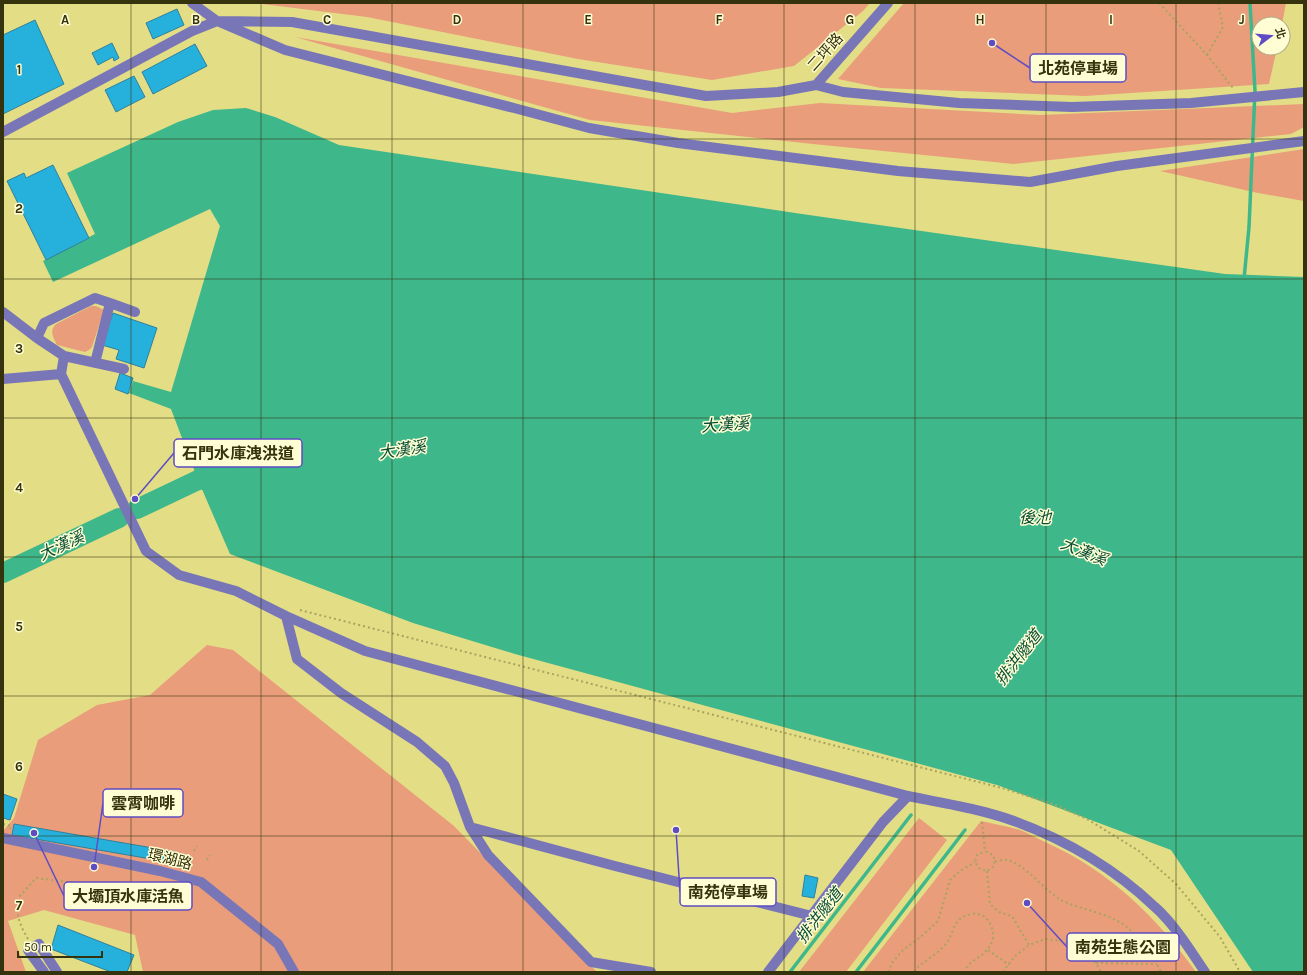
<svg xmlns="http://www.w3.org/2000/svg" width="1307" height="975" font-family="Karla,'Noto Sans TC',sans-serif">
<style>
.green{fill:#e99d7b}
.water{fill:#3eb78b}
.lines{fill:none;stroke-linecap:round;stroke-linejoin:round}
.stream{stroke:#3eb78b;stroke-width:3.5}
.river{stroke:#3eb78b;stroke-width:20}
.building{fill:#26b1dc;stroke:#31809c}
.path{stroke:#a8a45e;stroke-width:2;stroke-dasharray:2 3;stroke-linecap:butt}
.minor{stroke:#7976b7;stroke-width:10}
.grid{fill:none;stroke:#35330e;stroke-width:1;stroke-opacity:0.55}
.labels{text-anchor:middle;stroke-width:3;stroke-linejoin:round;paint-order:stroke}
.street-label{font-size:15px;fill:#35330e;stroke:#fffdd3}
.water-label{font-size:16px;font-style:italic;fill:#064c36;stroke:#fffdd3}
.grid-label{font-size:13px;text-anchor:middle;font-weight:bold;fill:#35330e;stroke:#fffdd3;stroke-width:3;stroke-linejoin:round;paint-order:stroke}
.leader{fill:none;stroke:#5f4cc5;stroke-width:1.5}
.callout-dot{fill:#5f4cc5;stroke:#fffdd3;stroke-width:1.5}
.callout{fill:#fffdd3;stroke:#5f4cc5;stroke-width:1.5}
.callout-label{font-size:16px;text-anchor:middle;font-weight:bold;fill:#35330e}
</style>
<rect width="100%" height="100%" fill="#e3dd86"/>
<path class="green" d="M254,3H870L863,11L794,66L712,80L578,59L367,17Z
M904,3H1286L1282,24H1259V48H1277L1269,84L1085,96L881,88L838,79Z
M295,37L732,113L820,103L1040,115L1304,104V127L1291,134L1014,164L813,144L590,120Z
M1304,149V201L1258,193L1160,171Z
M91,306H96L104,310L92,347L89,350L85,352L57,345C53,337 49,331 56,324Z
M207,645L233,650L454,826L597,972H143L135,935L44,910L8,921L26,972H3V831L14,818L38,740L97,705L150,695Z
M919,818L947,840L846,972H799Z
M981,821C994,824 1007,826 1020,830C1028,833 1036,838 1045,842C1108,870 1156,916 1196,972H863Z"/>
<path class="water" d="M246,108L275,117L339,145L802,214L1225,274L1304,277V972H1253L1171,850L997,785L515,654L413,623L230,554L198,480L171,409L129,393L133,381L171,392L220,226L210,209L53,282L43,261L95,234L67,173L178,122L213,110Z"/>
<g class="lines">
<path class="stream" d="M1244,279L1249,227L1255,91L1250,3
M790,972L911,815
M856,972L965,830"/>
<path class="river" d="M137,509L198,480L225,476
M3,573L119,518"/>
</g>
<path class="building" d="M177,9L184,25L153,39L146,23Z
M35,20L64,84L3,114V35Z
M112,43L119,58L114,61L113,57L98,65L92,53Z
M195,44L207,66L153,94L142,72Z
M134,76L145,97L116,112L105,90Z
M53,165L89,238L46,260L7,181L24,173L26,178Z
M113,313L157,328L144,368L116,359L119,350L102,345Z
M120,373L133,378L128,394L115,389Z
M3,794L17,799L10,820L3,818Z
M14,824L176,852L174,863L12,835Z
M805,875L818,878L814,898L802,896Z
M58,925L134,955L127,972H111L51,949Z"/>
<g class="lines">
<path class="path" d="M1159,3L1207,55L1233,88
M1207,55L1223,27L1218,3
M300,610L1002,788L1053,804L1087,819L1139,851L1176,884L1220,937L1240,972
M982,822L985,851L993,855L995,861L993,867L987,871L980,869L975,862L977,855L985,851
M3,824L11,826L10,829
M194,851L197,846
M207,860L210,855
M995,861C999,861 1004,859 1007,860C1025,864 1044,890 1061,900C1083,911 1109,912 1128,928C1141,939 1154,957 1161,972
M987,871L990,904L999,912L1012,916L1029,945L1045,939L1062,941L1080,949L1096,963L1101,972
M28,939L22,928L18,917L19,897L36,878L181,896L183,887
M988,950L1009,965
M1096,963L1157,964
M888,972L892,963L903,950L923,935L938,921L950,880L960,871L975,862
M915,972L918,967C926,960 937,954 944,946C955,935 951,917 972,914C977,913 983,915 986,918C991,924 994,931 993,938C988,959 969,957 965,972
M1003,972L1015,956L1028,946"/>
<path class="minor" d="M192,3L217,21L285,50L514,108L589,128L678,143L898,171L1030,182L1117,166L1304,141
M816,85L888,3
M3,132L192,31L217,21L292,22L706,96L778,92L816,85L843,92L959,103L1072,107L1191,103L1304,92
M110,303L135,312
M3,312L37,338
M64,356L37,338L44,323L95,298L110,303L95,363
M61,374L64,356L124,369
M3,379L61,374L146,551L179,575L236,591L286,616L365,651L908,796C943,803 980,809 1014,821C1066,840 1115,869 1155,907C1175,925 1190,950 1205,972
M286,616L297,659L341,693L417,742L445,766L454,783L470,827L488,855L591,962L651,972
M470,827L615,866L812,916
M3,838L160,871L201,882L278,944L294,972
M44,972L28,950L39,944L57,972
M768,972L883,822L908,796"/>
</g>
<path class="grid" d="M131,3V972M261,3V972M392,3V972M523,3V972M654,3V972M784,3V972M915,3V972M1046,3V972M1176,3V972M3,139H1304M3,279H1304M3,418H1304M3,557H1304M3,696H1304M3,836H1304"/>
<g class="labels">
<g class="street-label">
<text transform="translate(825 52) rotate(-48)" y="5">二坪路</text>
<text transform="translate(170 859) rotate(14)" y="5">環湖路</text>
</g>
<g class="water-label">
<text transform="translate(725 424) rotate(-4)" y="6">大漢溪</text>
<text transform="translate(402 449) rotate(-9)" y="6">大漢溪</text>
<text x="1035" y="523">後池</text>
<text transform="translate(61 545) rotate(-25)" y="6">大漢溪</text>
<text transform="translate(1084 551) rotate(22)" y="6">大漢溪</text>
<text transform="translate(1018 657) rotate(-52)" y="6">排洪隧道</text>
<text transform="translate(819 915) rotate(-52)" y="6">排洪隧道</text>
</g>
</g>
<g class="grid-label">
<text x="65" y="24">A</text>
<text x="196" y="24">B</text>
<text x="327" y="24">C</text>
<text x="457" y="24">D</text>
<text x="588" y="24">E</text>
<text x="719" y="24">F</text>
<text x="850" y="24">G</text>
<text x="980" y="24">H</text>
<text x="1111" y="24">I</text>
<text x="1242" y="24">J</text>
<text x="19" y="74">1</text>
<text x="19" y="213">2</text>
<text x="19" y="353">3</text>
<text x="19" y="492">4</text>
<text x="19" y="631">5</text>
<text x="19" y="771">6</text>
<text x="19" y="910">7</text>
</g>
<path class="leader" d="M992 43L1030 68M135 499L174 453M94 867L103 803M676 830L680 892M34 833L64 896M1027 903L1067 947"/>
<g class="callout-dot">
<circle cx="992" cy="43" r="4"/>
<circle cx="135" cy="499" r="4"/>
<circle cx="94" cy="867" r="4"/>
<circle cx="676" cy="830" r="4"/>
<circle cx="34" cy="833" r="4"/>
<circle cx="1027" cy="903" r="4"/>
</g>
<g class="callout">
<rect x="1030" y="54" width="96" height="28" rx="4"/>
<rect x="174" y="439" width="128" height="28" rx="4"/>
<rect x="103" y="789" width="80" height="28" rx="4"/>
<rect x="680" y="878" width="96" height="28" rx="4"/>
<rect x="64" y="882" width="128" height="28" rx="4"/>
<rect x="1067" y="933" width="112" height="28" rx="4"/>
</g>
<g class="callout-label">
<text x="1078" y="74">北苑停車場</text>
<text x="238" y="459">石門水庫洩洪道</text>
<text x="143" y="809">雲霄咖啡</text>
<text x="728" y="898">南苑停車場</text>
<text x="128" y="902">大壩頂水庫活魚</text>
<text x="1123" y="953">南苑生態公園</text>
</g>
<rect width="1307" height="975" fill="none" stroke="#35330e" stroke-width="8"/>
<g transform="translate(1271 36) rotate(74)"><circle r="19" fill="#fffdd3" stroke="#aeac84"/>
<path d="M0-3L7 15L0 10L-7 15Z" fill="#5f4cc5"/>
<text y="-6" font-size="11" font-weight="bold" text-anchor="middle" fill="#35330e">北</text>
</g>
<path d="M18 951v6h84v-6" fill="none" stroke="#35330e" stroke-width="2"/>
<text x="24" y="951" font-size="12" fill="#35330e" stroke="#fffdd3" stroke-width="3" paint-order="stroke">50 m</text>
</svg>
